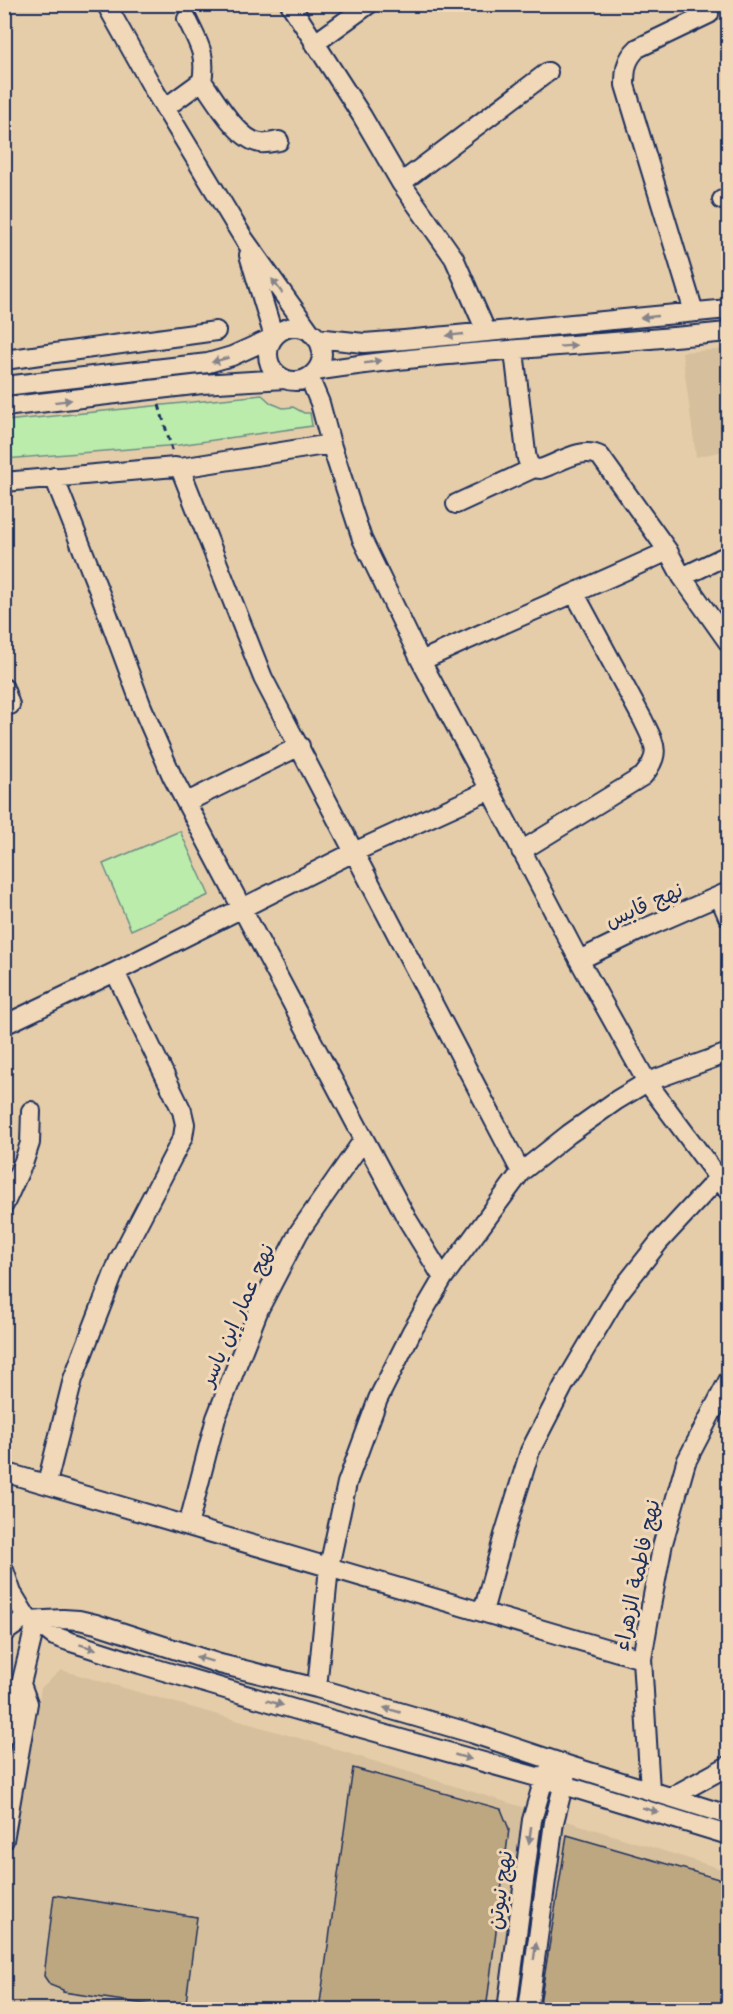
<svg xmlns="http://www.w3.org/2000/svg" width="733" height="2014" font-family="'Playpen Sans','Playpen Sans Arabic',sans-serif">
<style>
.built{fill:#d6bf9c}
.green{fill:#bbecac;stroke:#6b8e85;stroke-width:1.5}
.building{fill:#bda781;stroke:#1b2f5e;stroke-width:1.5}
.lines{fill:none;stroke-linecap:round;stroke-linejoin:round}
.minor-casing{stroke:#1b2f5e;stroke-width:22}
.path{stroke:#1b2f5e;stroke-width:3;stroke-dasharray:6 4.5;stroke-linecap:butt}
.minor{stroke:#f0d8b8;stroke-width:18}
.oneway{fill:#86848b}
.labels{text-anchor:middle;stroke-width:6;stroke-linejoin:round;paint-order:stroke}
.street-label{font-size:21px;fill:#1b2f5e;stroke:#f0d8b8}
</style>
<rect width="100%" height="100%" fill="#e6cda9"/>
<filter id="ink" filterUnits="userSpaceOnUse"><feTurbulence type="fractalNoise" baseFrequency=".0167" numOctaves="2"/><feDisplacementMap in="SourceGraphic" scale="12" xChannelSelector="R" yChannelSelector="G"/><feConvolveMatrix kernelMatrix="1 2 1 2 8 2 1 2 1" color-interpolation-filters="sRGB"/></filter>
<g filter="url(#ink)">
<path class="built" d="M728,349V450L696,457L682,352Z
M61,1670L309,1741L728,1871V2009H5L4,1696L38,1706L41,1688Z"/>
<path class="green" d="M262,395L271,403L283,408L293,407L304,413H310L312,426L179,445L5,459V421Z
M180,831L209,895L131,930L103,864Z"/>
<path class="building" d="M353,1768L501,1809L509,1829L486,2010H319Z
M567,1835L729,1882V2010H539Z
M54,1895L197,1917L185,2010L63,1992V1990L50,1985L44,1976Z"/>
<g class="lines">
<g class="minor-casing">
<path id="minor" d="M106,4L154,90L244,239L311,333
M290,4L362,116L401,183L454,258L486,331
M314,44L369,4
M202,81C215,99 238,140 260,143C266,144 273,142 279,141
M165,108L202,81C207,54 198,43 187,19
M401,183L548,72
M722,200L728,199
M694,312L625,85C625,69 626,59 638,48L709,14
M268 354a27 27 0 1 1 54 0a27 27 0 1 1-54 0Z
M316,338L364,343L404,340L728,309
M514,351L526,453C527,462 530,469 540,469C558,464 581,446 600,456L668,551L682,577L728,642
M4,360L216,331
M316,371C452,350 591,346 728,332
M309,377L320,403L331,444L362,539L421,661L490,790L579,960L647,1082L728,1191
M4,386L208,363L232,356L274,337L249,255
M4,407L202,384L285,379
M180,468L263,678L521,1172
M54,477L104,604L142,707L172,776L364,1139L407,1219L443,1278
M4,482L175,467L180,468L331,444
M456,504L534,468
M682,577L728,555
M421,661C503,623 586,589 668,551
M4,688L10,705
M187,802L300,746
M521,851L643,776C662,753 655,745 643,720L575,594
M719,896L728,917
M579,960L643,929L728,892
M4,1025L115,972L354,852L490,790
M4,1205L24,1161L30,1143L31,1111
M4,1472L642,1659
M47,1483L73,1379L119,1260L183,1137L185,1124L182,1111L115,972
M188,1526L216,1418L259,1309L299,1232L364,1139
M4,1570L12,1593L29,1621L63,1619L79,1620L96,1624L220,1664L317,1688L471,1733L570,1766L728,1815
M483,1612L504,1535L530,1451L564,1385L618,1294L659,1242L718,1178L727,1174
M36,1622L54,1636L68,1641L140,1664L297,1710L544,1779L728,1835
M4,1633L25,1618
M317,1688L329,1567L347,1483L378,1399L412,1331L443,1278L521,1172L569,1134L617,1100L647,1082L728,1053
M4,1736L11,1698L21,1684L36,1622
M650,1790L642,1659L651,1606L663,1543L686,1462L728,1381
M673,1796L728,1766
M4,1840L28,1703L21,1684
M507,2010L532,1820L544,1779L549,1770
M528,2010L554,1822L566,1775"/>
</g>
<path class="path" d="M159,405L172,450
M4,426L11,464"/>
<use href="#minor" class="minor"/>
</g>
<defs><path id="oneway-solid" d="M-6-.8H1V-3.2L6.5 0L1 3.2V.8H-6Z" transform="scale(1.5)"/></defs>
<g class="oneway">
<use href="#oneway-solid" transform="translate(277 286) rotate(-126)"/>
<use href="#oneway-solid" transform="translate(649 317) rotate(174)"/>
<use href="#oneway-solid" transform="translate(455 335) rotate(174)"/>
<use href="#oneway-solid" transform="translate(568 346) rotate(-4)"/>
<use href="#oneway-solid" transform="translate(220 360) rotate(164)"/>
<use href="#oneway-solid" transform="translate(373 362) rotate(-9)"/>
<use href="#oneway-solid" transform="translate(63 401) rotate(-7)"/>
<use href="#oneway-solid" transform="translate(88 1647) rotate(17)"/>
<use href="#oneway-solid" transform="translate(204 1659) rotate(-163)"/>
<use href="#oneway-solid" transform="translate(275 1703) rotate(17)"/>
<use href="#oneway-solid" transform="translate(392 1710) rotate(-164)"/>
<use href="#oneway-solid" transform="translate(463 1757) rotate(16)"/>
<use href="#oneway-solid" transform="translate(650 1810) rotate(17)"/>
<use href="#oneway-solid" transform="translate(530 1835) rotate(98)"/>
<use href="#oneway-solid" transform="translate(535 1951) rotate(-82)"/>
</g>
</g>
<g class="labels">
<g class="street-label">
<text transform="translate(644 905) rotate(-24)" y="7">نهج قابس</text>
<text transform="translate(237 1315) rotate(-66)" y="7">نهج عمار إبن ياسر</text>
<text transform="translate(637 1575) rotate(-78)" y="7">نهج فاطمة الزهراء</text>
<text transform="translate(500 1890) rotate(-82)" y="7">نهج نيوتن</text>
</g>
</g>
<rect width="733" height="2014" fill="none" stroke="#f0d8b8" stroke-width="24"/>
<rect x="12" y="12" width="709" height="1990" fill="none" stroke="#1b2f5e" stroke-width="2" filter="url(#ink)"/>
</svg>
